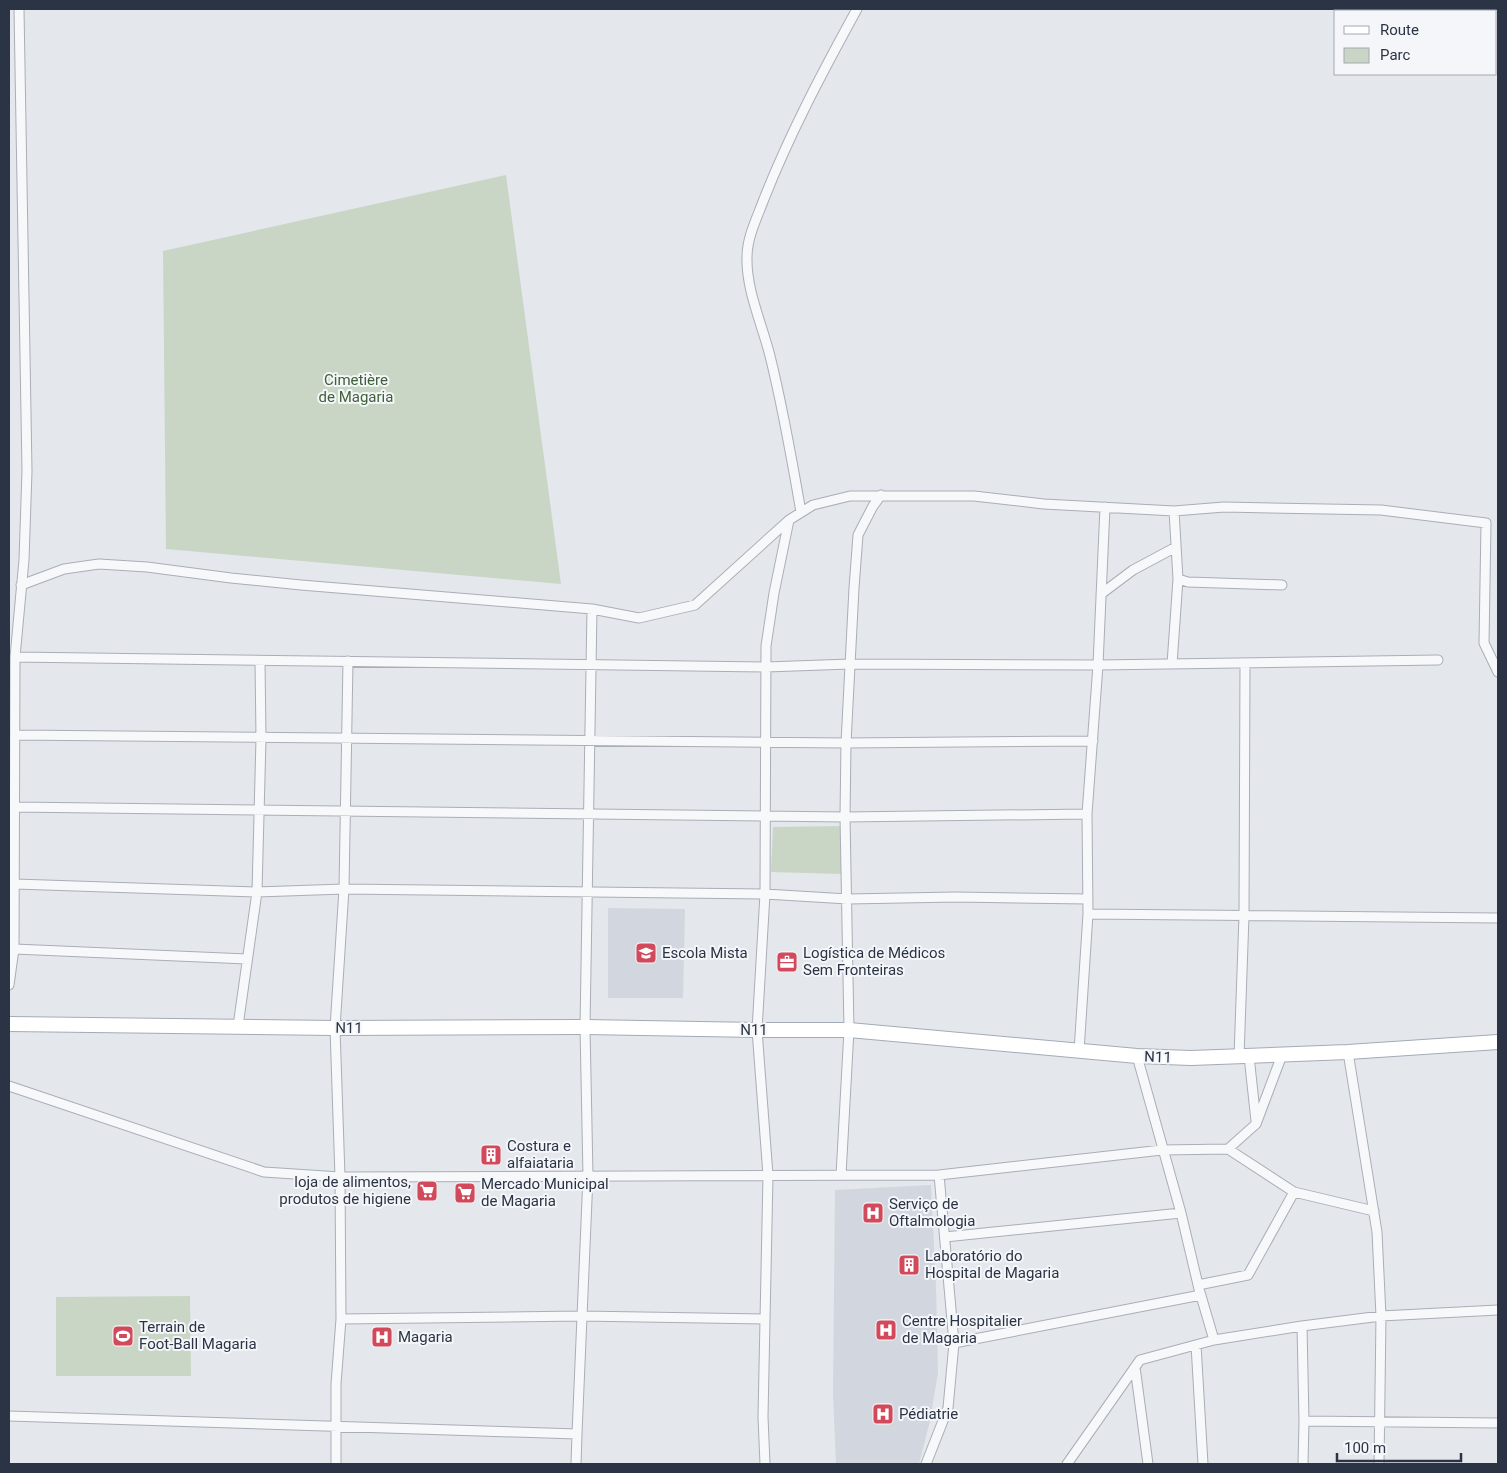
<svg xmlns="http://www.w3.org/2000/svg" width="1507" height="1473" font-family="Roboto,sans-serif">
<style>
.built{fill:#d2d6de}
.green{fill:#c9d6c5}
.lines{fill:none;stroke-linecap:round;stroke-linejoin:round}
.street-casing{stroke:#a9aeb7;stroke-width:11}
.primary-casing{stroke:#a3abb8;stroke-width:16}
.street{stroke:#f7f8fa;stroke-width:9}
.primary{stroke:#fff;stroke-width:14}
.labels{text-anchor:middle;stroke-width:4;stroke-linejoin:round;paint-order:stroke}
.park-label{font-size:15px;fill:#3f6138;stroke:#f4f6f9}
.poi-label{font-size:15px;fill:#2b3445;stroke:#f4f6f9;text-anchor:start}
.street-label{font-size:15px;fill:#2b3445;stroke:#f4f6f9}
</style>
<rect width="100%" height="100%" fill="#e4e7ec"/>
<path class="built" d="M608,908L685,909L683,998H608Z
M931,1185L936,1286L938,1373L930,1421L919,1464H836L833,1393L835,1190Z"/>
<path class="green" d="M506,175L561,584L166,549L163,251Z
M842,826V874L771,872L773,827Z
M190,1296L191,1376H56V1297Z"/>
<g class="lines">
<g class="street-casing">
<path id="street" d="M801,512C792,460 783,408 770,356C762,324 746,290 747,257C747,237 757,218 764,199C790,133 823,71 857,9
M1178,579L1188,582L1282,585
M21,585L64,569L99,564L147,567L231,578L301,585L592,609L639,618L695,605L789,520L813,505L850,496H974L1044,504L1174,511L1224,507L1381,510L1486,523L1484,643L1498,672
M1101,594L1133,570L1176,547
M15,657L766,667L850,664L1098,665L1438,660
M1172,664L1178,579L1174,511
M15,735L846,743L1093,741
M15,807L845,817L1087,814
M15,884L257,892L344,889L765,894L848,899L956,897L1088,899
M1088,914L1498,918
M14,949L247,959
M9,985L14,949L15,657L24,560L27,471L19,9
M238,1026L257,892L261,738L260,661
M1079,1051L1088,914L1087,814L1098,665L1105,507
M1348,1052L1377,1232L1381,1316L1379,1464
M1137,1056L1181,1213L1199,1289L1214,1340L1302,1326L1381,1316L1498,1310
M1249,1056L1256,1121
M1239,1057L1244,916L1245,663
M9,1086L264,1172L340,1177L939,1175L1162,1150L1228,1149L1256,1124L1282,1055
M1228,1149L1294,1192
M841,1175L849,1030L845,817L846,743L854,588L858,535L873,506L881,495
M945,1237L1181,1213
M1198,1285L1248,1275L1294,1192L1374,1211
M341,1319L581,1316L765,1319
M1302,1326L1304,1421L1303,1464
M954,1343L1201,1295
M1196,1345L1203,1464
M1135,1367L1148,1464
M9,1416L577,1434L588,1176L585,1027L592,609
M1304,1421L1498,1423
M336,1464V1384L341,1319L340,1177L335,1028L344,889L348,661
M576,1464L577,1434
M765,1464L763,1417L768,1175L757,1030L765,894L766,646L774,593L789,520
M926,1464L948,1408L954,1343L939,1175
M1067,1464L1140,1360L1214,1340"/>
</g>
<g class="primary-casing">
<path id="primary" d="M9,1024L335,1028L585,1027L757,1030H849L1137,1056L1191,1058L1348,1052L1498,1042"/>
</g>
<use href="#street" class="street"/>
<use href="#primary" class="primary"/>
</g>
<defs>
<g id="school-square" transform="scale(1.125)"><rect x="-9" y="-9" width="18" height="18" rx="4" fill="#d1495b" stroke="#f4f6f9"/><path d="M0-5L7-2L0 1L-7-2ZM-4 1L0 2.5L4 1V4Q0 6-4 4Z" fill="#fff"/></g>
<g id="office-square" transform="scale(1.125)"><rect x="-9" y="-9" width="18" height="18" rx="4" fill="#d1495b" stroke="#f4f6f9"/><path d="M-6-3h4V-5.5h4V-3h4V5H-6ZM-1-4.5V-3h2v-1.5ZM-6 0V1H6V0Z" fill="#fff"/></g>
<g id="building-square" transform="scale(1.125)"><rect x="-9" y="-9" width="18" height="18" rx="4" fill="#d1495b" stroke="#f4f6f9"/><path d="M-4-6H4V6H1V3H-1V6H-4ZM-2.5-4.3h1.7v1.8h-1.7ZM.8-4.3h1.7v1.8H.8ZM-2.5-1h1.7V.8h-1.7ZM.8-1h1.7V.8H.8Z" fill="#fff"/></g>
<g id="supermarket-square" transform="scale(1.125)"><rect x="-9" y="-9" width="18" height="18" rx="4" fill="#d1495b" stroke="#f4f6f9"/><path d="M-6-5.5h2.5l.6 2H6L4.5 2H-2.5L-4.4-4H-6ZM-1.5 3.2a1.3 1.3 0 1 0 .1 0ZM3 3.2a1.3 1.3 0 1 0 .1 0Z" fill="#fff"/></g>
<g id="hospital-square" transform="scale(1.125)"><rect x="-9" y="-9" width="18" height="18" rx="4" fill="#d1495b" stroke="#f4f6f9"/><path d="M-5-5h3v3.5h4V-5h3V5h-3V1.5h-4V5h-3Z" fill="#fff"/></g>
<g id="stadium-square" transform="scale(1.125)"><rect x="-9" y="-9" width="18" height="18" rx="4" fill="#d1495b" stroke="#f4f6f9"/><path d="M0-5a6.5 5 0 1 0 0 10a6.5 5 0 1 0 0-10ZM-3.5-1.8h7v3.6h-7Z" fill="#fff"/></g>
</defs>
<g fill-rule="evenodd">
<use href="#school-square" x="646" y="953"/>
<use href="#office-square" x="787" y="962"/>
<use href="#building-square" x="491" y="1155"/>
<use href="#supermarket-square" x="427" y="1191"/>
<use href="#supermarket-square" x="465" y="1193"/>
<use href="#hospital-square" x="873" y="1213"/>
<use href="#building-square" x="909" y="1265"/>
<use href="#hospital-square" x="886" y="1330"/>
<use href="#stadium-square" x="123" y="1336"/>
<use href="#hospital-square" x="382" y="1337"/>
<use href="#hospital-square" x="883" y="1414"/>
</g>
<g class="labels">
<g class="park-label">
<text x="356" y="385">Cimetière<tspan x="356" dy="17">de Magaria</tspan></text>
</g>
<g class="poi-label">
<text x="662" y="958">Escola Mista</text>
<text x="803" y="958">Logística de Médicos<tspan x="803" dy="17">Sem Fronteiras</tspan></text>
<text x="507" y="1151">Costura e<tspan x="507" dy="17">alfaiataria</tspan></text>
<text x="411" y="1187" text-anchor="end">loja de alimentos,<tspan x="411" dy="17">produtos de higiene</tspan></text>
<text x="481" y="1189">Mercado Municipal<tspan x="481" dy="17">de Magaria</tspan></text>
<text x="889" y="1209">Serviço de<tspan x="889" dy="17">Oftalmologia</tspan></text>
<text x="925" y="1261">Laboratório do<tspan x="925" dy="17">Hospital de Magaria</tspan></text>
<text x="902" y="1326">Centre Hospitalier<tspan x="902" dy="17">de Magaria</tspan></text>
<text x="139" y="1332">Terrain de<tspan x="139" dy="17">Foot-Ball Magaria</tspan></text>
<text x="398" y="1342">Magaria</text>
<text x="899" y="1419">Pédiatrie</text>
</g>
<g class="street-label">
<text transform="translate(349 1028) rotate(1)" y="5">N11</text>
<text x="754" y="1035">N11</text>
<text transform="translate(1158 1057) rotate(2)" y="5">N11</text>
</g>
</g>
<rect width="1507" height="1473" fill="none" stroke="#2b3445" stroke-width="20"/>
<rect x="1334" y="10" width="162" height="65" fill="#f4f6f9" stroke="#a4a8b1"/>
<rect x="1344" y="26" width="25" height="8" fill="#ffffff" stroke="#a4a8b1"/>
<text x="1380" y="35" font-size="15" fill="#2b3445">Route</text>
<rect x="1344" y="48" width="25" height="15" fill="#c9d6c5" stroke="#a4a8b1"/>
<text x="1380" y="60" font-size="15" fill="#2b3445">Parc</text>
<path d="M1337 1453v8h124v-8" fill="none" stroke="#2b3445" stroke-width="2.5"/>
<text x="1344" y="1453" font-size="15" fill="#2b3445" stroke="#f4f6f9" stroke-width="4" paint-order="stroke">100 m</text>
</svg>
